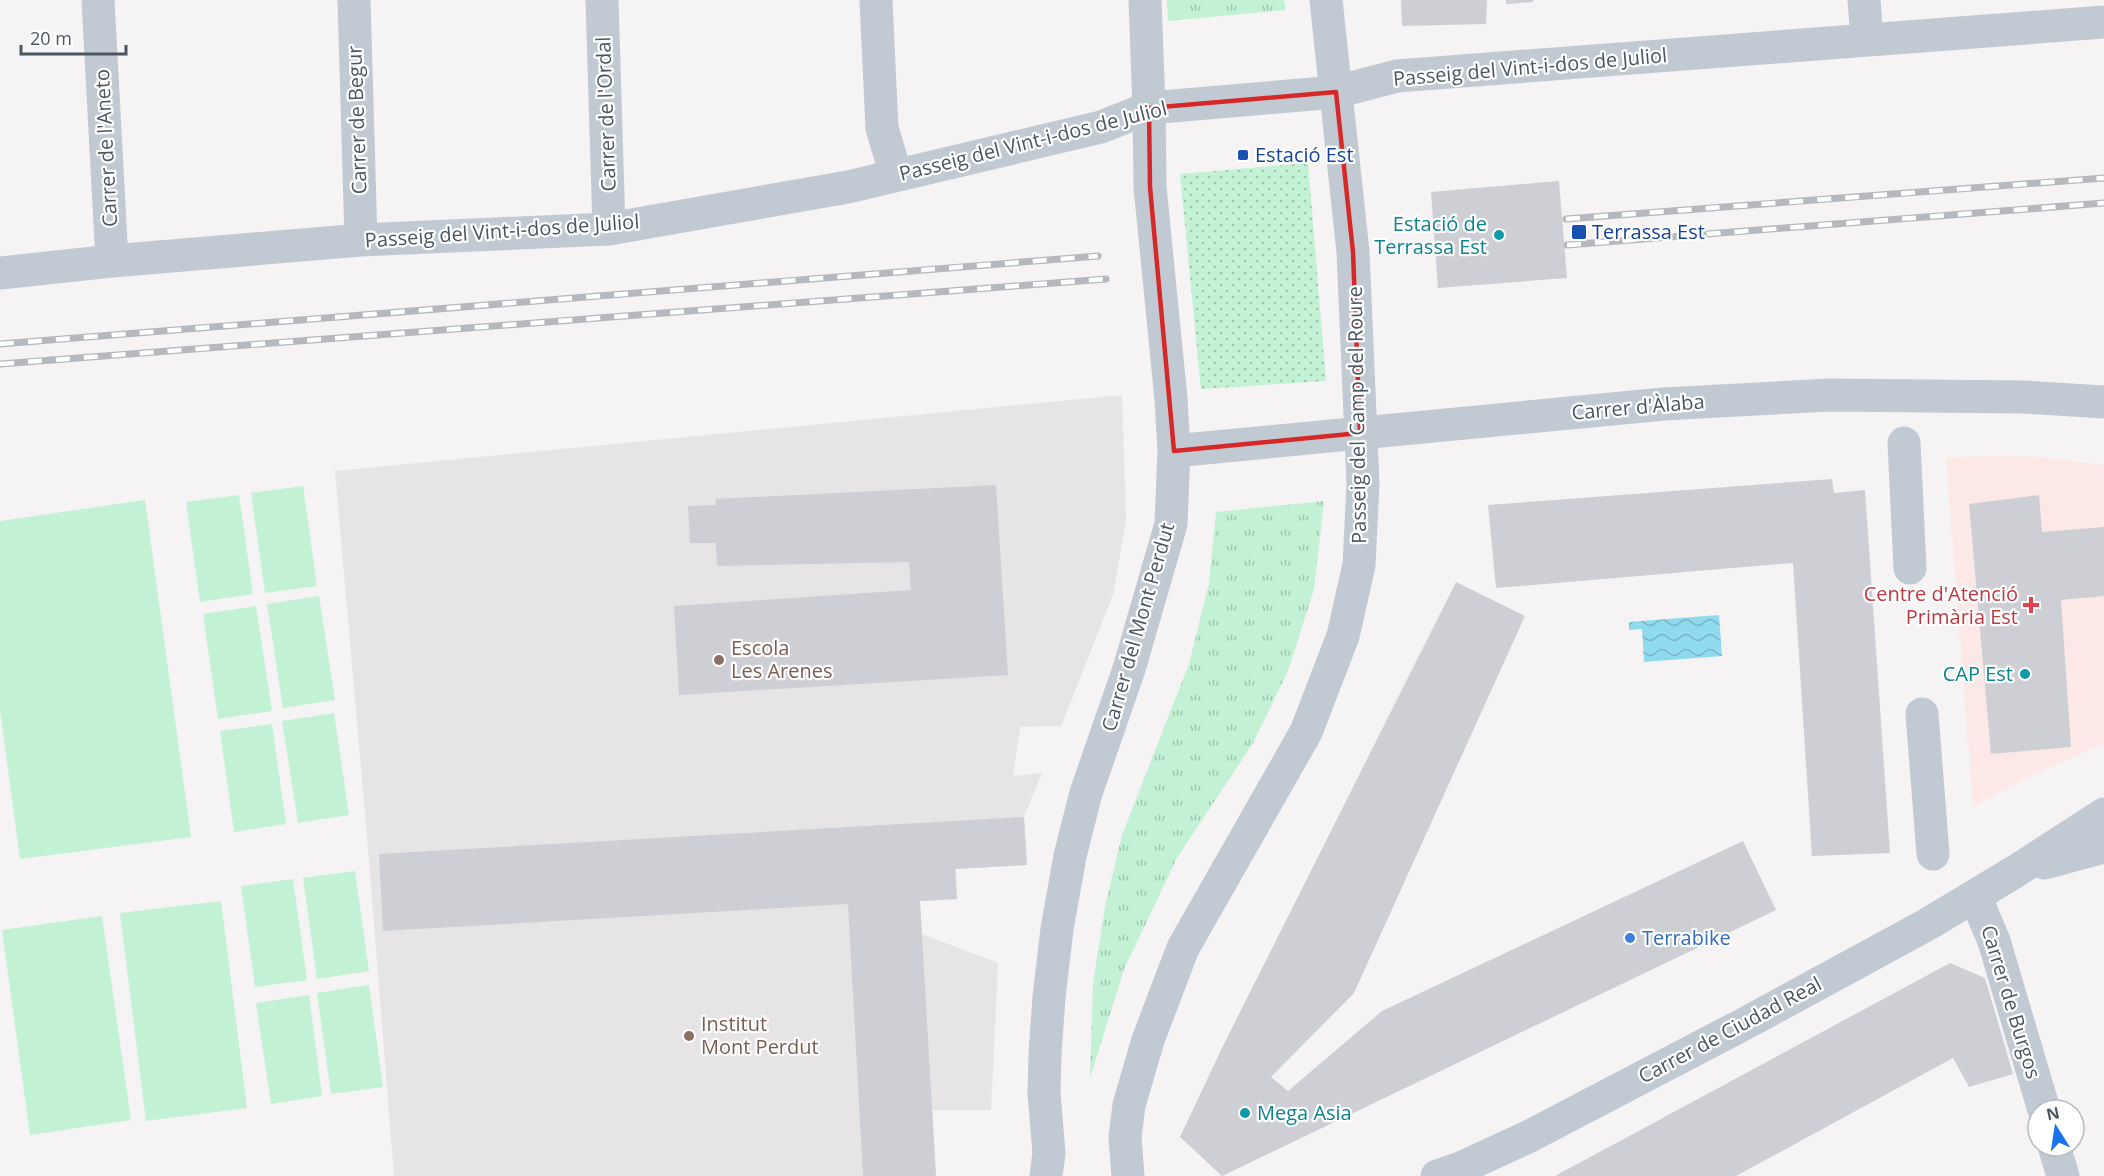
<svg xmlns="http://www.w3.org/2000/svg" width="2104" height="1176" font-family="'Open Sans',sans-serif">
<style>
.education{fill:#e6e4e5}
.medical{fill:#fce8e6}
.grass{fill:url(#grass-tufts)}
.park{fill:url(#park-dots)}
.pitch{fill:#c3f1d5}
.water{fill:url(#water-waves)}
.building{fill:#cdcfd5}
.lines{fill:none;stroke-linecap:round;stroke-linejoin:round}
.minor{stroke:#c1cad2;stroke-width:33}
.rail-casing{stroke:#b5b8bd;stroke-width:7}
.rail{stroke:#fff;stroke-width:4.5;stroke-dasharray:14;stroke-linecap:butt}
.marked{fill:none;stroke:#d62828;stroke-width:4.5;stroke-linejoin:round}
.transit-dot{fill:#1a4fb4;stroke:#fff;stroke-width:2}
.culture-dot{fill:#0f9aa8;stroke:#fff;stroke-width:2}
.health-dot{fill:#e0444e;stroke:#fff;stroke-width:2}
.education-dot{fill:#8d6e63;stroke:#fff;stroke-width:2}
.shop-dot{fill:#3f7fe0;stroke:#fff;stroke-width:2}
.labels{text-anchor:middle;stroke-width:4.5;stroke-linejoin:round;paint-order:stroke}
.street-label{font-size:20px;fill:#4a5661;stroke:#fff}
.transit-label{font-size:20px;fill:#164399;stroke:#fff;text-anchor:start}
.culture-label{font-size:20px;fill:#0d838f;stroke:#fff;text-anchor:end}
.health-label{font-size:20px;fill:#be3a42;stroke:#fff;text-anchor:end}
.education-label{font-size:20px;fill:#785e54;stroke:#fff;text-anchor:start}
.shop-label{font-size:20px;fill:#366cbe;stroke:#fff;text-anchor:start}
</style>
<defs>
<pattern id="grass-tufts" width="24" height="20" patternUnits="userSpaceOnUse" patternTransform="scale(1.5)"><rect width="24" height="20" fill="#c3f1d5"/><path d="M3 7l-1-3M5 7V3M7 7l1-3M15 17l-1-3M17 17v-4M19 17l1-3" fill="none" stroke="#a0c6b0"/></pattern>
<pattern id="park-dots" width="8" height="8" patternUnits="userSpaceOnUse" patternTransform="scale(1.5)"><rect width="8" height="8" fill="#c3f1d5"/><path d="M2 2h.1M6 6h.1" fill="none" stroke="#a0c6b0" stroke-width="1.8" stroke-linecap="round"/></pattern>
<pattern id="water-waves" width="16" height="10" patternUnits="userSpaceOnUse" patternTransform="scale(1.5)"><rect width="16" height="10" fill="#90daee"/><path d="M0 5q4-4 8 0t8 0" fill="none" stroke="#78b4c4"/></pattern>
</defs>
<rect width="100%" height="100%" fill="#f5f3f3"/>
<path class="education" d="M1122,395L1126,520L1113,595L1061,726L1020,727L1013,776L1042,773L1024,817L1027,865L956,869L957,899L920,901L922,934L998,963L991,1110H932L936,1176H394L367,836L335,471Z"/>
<path class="medical" d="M1990,456L2035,457L2104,465V744L2038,772L1973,807L1946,458Z"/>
<path class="grass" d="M1167,0H1284L1286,10L1168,21Z
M1324,501L1314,589L1288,671L1253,743L1177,858L1124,969L1090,1078L1093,984L1105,907L1122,835L1189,664L1209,583L1216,512Z"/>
<path class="park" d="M1308,163L1326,381L1201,389L1180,174Z"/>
<path class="pitch" d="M303,486L317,586L265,593L251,493Z
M239,495L253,594L200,602L186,502Z
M145,500L191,837L20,859L0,710V521Z
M319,596L335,700L283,708L267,604Z
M256,606L272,711L218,719L203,614Z
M334,713L349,815L298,823L282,721Z
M272,724L286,824L234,832L220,731Z
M355,871L369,971L317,979L303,878Z
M293,879L307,980L255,987L241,886Z
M221,901L247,1108L146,1121L120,913Z
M102,916L131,1120L30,1135L2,930Z
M369,985L383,1087L331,1094L317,993Z
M309,995L322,1096L271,1104L256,1003Z"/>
<path class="water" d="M1719,615L1722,656L1644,662L1642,629L1629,630V622Z"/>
<path class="building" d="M1401,0H1487L1486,24L1402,26Z
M1506,0H1533V2L1506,4Z
M1559,181L1567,278L1438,288L1431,192Z
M1832,479L1834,493L1865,490L1890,853L1812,856L1793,563L1496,588L1488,505Z
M996,485L1008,675L679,695L674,606L911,590L909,562L717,566L716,543H690L688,506L716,505L715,499Z
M2039,495L2042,532L2104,527V596L2061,600L2071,747L1991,754L1969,504Z
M1456,582L1525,616L1354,993L1271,1077L1288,1091L1382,1011L1743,841L1776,910L1222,1176L1180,1137L1223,1046Z
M1024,817L1027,865L955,869L957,899L920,901L936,1176H863L848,904L383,931L379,854Z
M1950,963L1985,978L2013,1074L1969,1087L1953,1058L1736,1176H1555Z"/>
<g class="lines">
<path class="minor" d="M98,0L112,261
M354,0L361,240
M602,0L609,229
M876,0L882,128L896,175
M1864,0L1867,40
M0,273L112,261L361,240L609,229L848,187L1101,127L1149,108L1336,92L1397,76L2104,22
M1904,443L1910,568
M1174,451L1664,404L1829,395L2024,397L2104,402
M1922,714L1933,854
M2044,863L2104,847
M1975,896L1994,941L2044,1110
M2054,1146L2063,1176
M1046,1176L1049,1153L1044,1093L1045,1054L1049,997L1057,929L1070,856L1086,793L1129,669L1171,524L1174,451L1171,399L1150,187L1149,108L1145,0
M1128,1176L1125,1137L1129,1105L1148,1040L1183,948L1306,732L1343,636L1359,565L1363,484L1353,252L1326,0
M1437,1176L1463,1167L1530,1136L1746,1023L1928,924L2016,871L2104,814"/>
<g class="rail-casing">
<path id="rail" d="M1566,219L2104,178
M1567,245L2104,203
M0,344L1098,256
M0,364L1106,279"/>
</g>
<use href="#rail" class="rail"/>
</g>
<path class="marked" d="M1336,92L1353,252L1360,433L1174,451L1150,187L1149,108Z"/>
<g class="transit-dot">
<rect x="1237" y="149" width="12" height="12" rx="3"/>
<rect x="1571" y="224" width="16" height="16" rx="3"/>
</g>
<g class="culture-dot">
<circle cx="1499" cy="235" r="6"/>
<circle cx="2025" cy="674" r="6"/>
<circle cx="1245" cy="1113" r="6"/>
</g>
<path class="health-dot" d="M2028 596h6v6h6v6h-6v6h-6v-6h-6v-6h6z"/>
<g class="education-dot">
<circle cx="719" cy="660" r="6"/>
<circle cx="689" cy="1036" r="6"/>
</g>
<circle class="shop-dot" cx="1630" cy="938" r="6"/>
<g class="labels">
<g class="street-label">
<text transform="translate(1530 67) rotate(-5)" y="7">Passeig del Vint-i-dos de Juliol</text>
<text transform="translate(606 114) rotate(-92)" y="7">Carrer de l'Ordal</text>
<text transform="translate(357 120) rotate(-92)" y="7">Carrer de Begur</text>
<text transform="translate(1033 141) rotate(-14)" y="7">Passeig del Vint-i-dos de Juliol</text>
<text transform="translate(106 148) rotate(-93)" y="7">Carrer de l'Aneto</text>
<text transform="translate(502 231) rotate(-4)" y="7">Passeig del Vint-i-dos de Juliol</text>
<text transform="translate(1638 407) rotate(-5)" y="7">Carrer d'Àlaba</text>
<text transform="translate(1357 415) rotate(-91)" y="7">Passeig del Camp del Roure</text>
<text transform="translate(1138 627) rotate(-74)" y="7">Carrer del Mont Perdut</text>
<text transform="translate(2011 1002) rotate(73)" y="7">Carrer de Burgos</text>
<text transform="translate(1730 1030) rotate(-28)" y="7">Carrer de Ciudad Real</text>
</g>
<g class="transit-label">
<text x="1255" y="162">Estació Est</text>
<text x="1592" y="239">Terrassa Est</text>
</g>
<g class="culture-label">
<text x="1487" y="231">Estació de<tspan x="1487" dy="23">Terrassa Est</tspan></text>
<text x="2013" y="681">CAP Est</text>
<text x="1257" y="1120" text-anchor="start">Mega Asia</text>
</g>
<g class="health-label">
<text x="2018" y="601">Centre d'Atenció<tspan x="2018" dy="23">Primària Est</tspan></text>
</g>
<g class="education-label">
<text x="731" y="655">Escola<tspan x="731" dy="23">Les Arenes</tspan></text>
<text x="701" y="1031">Institut<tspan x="701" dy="23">Mont Perdut</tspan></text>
</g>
<g class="shop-label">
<text x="1642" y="945">Terrabike</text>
</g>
</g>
<g transform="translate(2056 1128) rotate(348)"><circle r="28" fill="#ffffff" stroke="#b7bbc0" stroke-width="1.5"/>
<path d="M0-4.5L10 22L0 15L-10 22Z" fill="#1a73e8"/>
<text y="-9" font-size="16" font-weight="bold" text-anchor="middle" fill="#4a5661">N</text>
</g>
<path d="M21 45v9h105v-9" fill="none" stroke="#4a5661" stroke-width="3"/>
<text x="30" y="45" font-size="18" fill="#4a5661" stroke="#ffffff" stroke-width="4.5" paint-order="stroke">20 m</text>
</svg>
